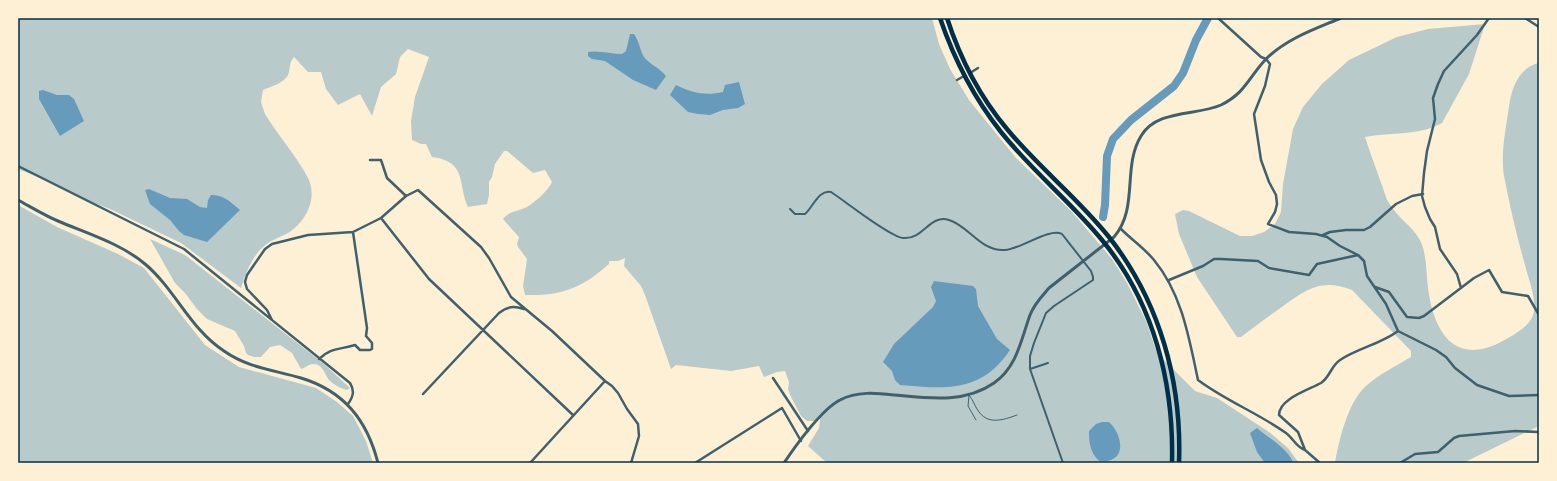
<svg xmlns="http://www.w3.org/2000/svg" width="1557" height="481" font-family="Helvetica,sans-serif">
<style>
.green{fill:#b9caca}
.water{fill:#669bbc}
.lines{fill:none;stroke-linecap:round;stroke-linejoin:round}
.river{stroke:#669bbc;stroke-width:8}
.service{stroke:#3f606c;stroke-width:1}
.pedestrian{stroke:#3f606c;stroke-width:2}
.minor{stroke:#3f606c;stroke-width:2.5}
.tertiary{stroke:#3f606c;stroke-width:3}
.motorway{stroke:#003049;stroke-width:4.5}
.neatline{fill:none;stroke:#003049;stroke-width:1.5}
</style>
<rect width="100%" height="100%" fill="#fdf0d5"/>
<path class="green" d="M18,18H932L939,44L950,69L969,100L1016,158L1072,212L1112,259L1127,283L1146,321L1157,353L1195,391L1217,398L1269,432L1288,448L1299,463H827L808,446L819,428L821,413L814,421H807L801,416L791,397L788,389L789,382L785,371L777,372L764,377L759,366L731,371L676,365L671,369L645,295L641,286L624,266L625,258L618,261H609V264C582,288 562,296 525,295L523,286L527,259L518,247L517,244L519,237L503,219C510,211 515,212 525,208C532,205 549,190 552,182L545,170L533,173L507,151H504L495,164L492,177L489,182V195L487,204L468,207C457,183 468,162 432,157L426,144H421L412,140L411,121L415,97L429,57L408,49L400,57L396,74L381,87L372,116L360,94L338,105L326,89L321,72H308L294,57C288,64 291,68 288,75C284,83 270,87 263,90L261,102L265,114C278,135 297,157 308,178C318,198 306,222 288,233C279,238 270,240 262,248C252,257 245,275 241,288L181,243L110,209L78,197L50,182L18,169Z
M1485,24L1469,74L1442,123C1419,136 1390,132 1365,137C1370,153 1376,168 1381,183C1384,189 1385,197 1389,203C1397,217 1412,226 1420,240C1427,254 1426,272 1428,288C1433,328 1452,366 1499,343C1510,337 1529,328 1533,315C1538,302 1528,278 1525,265C1518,240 1512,216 1507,191C1506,183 1503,175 1503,167C1502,147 1506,127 1509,107C1511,89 1519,67 1539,63V426L1463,463H1335C1339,440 1348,402 1366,386C1379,374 1396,366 1411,357V351L1352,290C1320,277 1304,291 1279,309C1266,318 1254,327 1241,337H1237L1197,277L1179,234L1175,214L1183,210L1189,211L1240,236H1252L1264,232L1275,224L1281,212L1283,184L1293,129L1303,107L1322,84L1349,60L1397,37L1428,29Z
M18,205L57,227L118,254L144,268L205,345L239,367L316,388L337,402L353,416L366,441L373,463H18Z
M150,239L185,255L324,364L350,388L347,390C342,389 334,385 330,381C325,376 323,363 313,364C309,364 305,368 301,369L292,353L280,345L270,347L261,357H254L248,355L246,353L244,346L235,331L207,319L197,309L185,293L175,283Z"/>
<path class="water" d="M630,34H634C639,41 640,50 644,57C649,64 660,68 666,76L656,90L633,80L605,61L592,59L588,56V52C599,50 611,54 622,54L626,51Z
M739,82L745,104L738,108L723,110L710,115L698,114L688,112L670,95L676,85C692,93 706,96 723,92L725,85Z
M43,90L57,95H69L74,99L84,121L60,136L39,99V91Z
M149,189L170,198L187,199L200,207L207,208L208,200L211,195C223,194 232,203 240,210L207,242L184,235L179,231L170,220L150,204L145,190Z
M934,281L973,286L976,289L978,306L997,339L1010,350C981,393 946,389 900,385L895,380L892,371L883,362L894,344L933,307L936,301L931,287Z
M1102,422H1109C1124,436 1127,464 1099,461C1090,452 1089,443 1089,431L1096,424Z
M1257,428C1267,437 1290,450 1293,463H1265L1257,452L1250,433Z"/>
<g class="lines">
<path class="river" d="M1103,217L1105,205L1107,156L1113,139L1131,120L1174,86L1183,73L1196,40L1208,18"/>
<path class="service" d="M969,395C973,400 974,404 977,409C987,426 1003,420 1017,415
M969,395L968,406L976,420"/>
<path class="pedestrian" d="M790,209L795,214H805C813,207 819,189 831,192C845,201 890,237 903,238C924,240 929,214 949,220C969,226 981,252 1005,250C1019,250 1050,227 1062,234L1091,271L1093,277V280L1054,306L1046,313L1034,343L1030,356V369L1063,463
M1030,369L1048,363"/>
<path class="minor" d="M1218,18L1261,57L1266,59L1270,64L1265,86L1254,114L1261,160L1269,182L1276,195L1277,204L1275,212L1268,224L1289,232L1316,234L1327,237L1340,246L1358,255L1364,261L1367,276L1386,304L1398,331L1436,350L1446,357L1455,368L1477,385L1509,396L1539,395
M1525,18L1539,27
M970,73L978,68
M957,80L964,76
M370,160H381L387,178L406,196
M18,166L184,249L350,383C355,391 353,397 348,404
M381,218L429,279L573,415
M1121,229C1132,240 1144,248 1154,260C1182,294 1189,338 1198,380C1226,401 1258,413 1286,433C1293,438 1296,447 1305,450L1298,432L1279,415C1279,399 1308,390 1321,383C1330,377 1331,366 1340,360C1358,348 1381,344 1398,331
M1323,235L1330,232L1346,230H1364L1370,227L1396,204L1412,196L1423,194
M1169,280L1203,266L1214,259H1221L1258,261L1269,268L1309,275L1317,264L1358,255
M1375,287L1389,292L1407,317L1419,318L1424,316L1474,278L1489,270L1502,292L1528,296L1539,315
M1461,288L1457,274L1440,249L1435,227L1430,219L1425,207L1422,196L1424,173L1427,151L1435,119L1433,98L1438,84L1444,71L1477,35L1489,18
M272,320L267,310L247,289L245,282L247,275L265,249L272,244L308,235L353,232L381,218L406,196L418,190L481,247L489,258L511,297L552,331L605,381L612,386L618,393L627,409L638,424L639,436L631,463
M319,359C331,347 340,350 355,345L360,350H370L372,349V343L366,336L367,328L353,232
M773,378L808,431
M423,394L499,313C508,306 514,306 524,309
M1305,450L1320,463
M530,463L605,381
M695,463L782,408L801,441
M1400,463L1415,454L1438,452L1454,438L1459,436L1515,431L1539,432"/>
<path class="tertiary" d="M18,200C31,207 44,215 58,221C86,233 122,244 145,264C175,289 190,329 224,351C248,368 274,370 301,378C344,391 367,420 378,463
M784,463C796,445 822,409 840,400C857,391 876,393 894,395C927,398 964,404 994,383C1017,367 1021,340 1030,315C1034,304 1042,296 1049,288L1114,237C1139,208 1122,167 1141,136C1157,109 1196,116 1221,105C1246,93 1250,75 1267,58C1288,38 1315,29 1341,18"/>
<path class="motorway" d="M940,18C954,59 974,98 1001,132C1032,171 1071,202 1102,240C1154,303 1174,383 1172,463
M947,18C960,58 980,97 1007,129C1038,167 1078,198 1109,237C1160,302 1182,382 1179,463"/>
</g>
<rect width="1557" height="481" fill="none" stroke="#fdf0d5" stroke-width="38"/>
<rect x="19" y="19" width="1519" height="443" class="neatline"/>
</svg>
